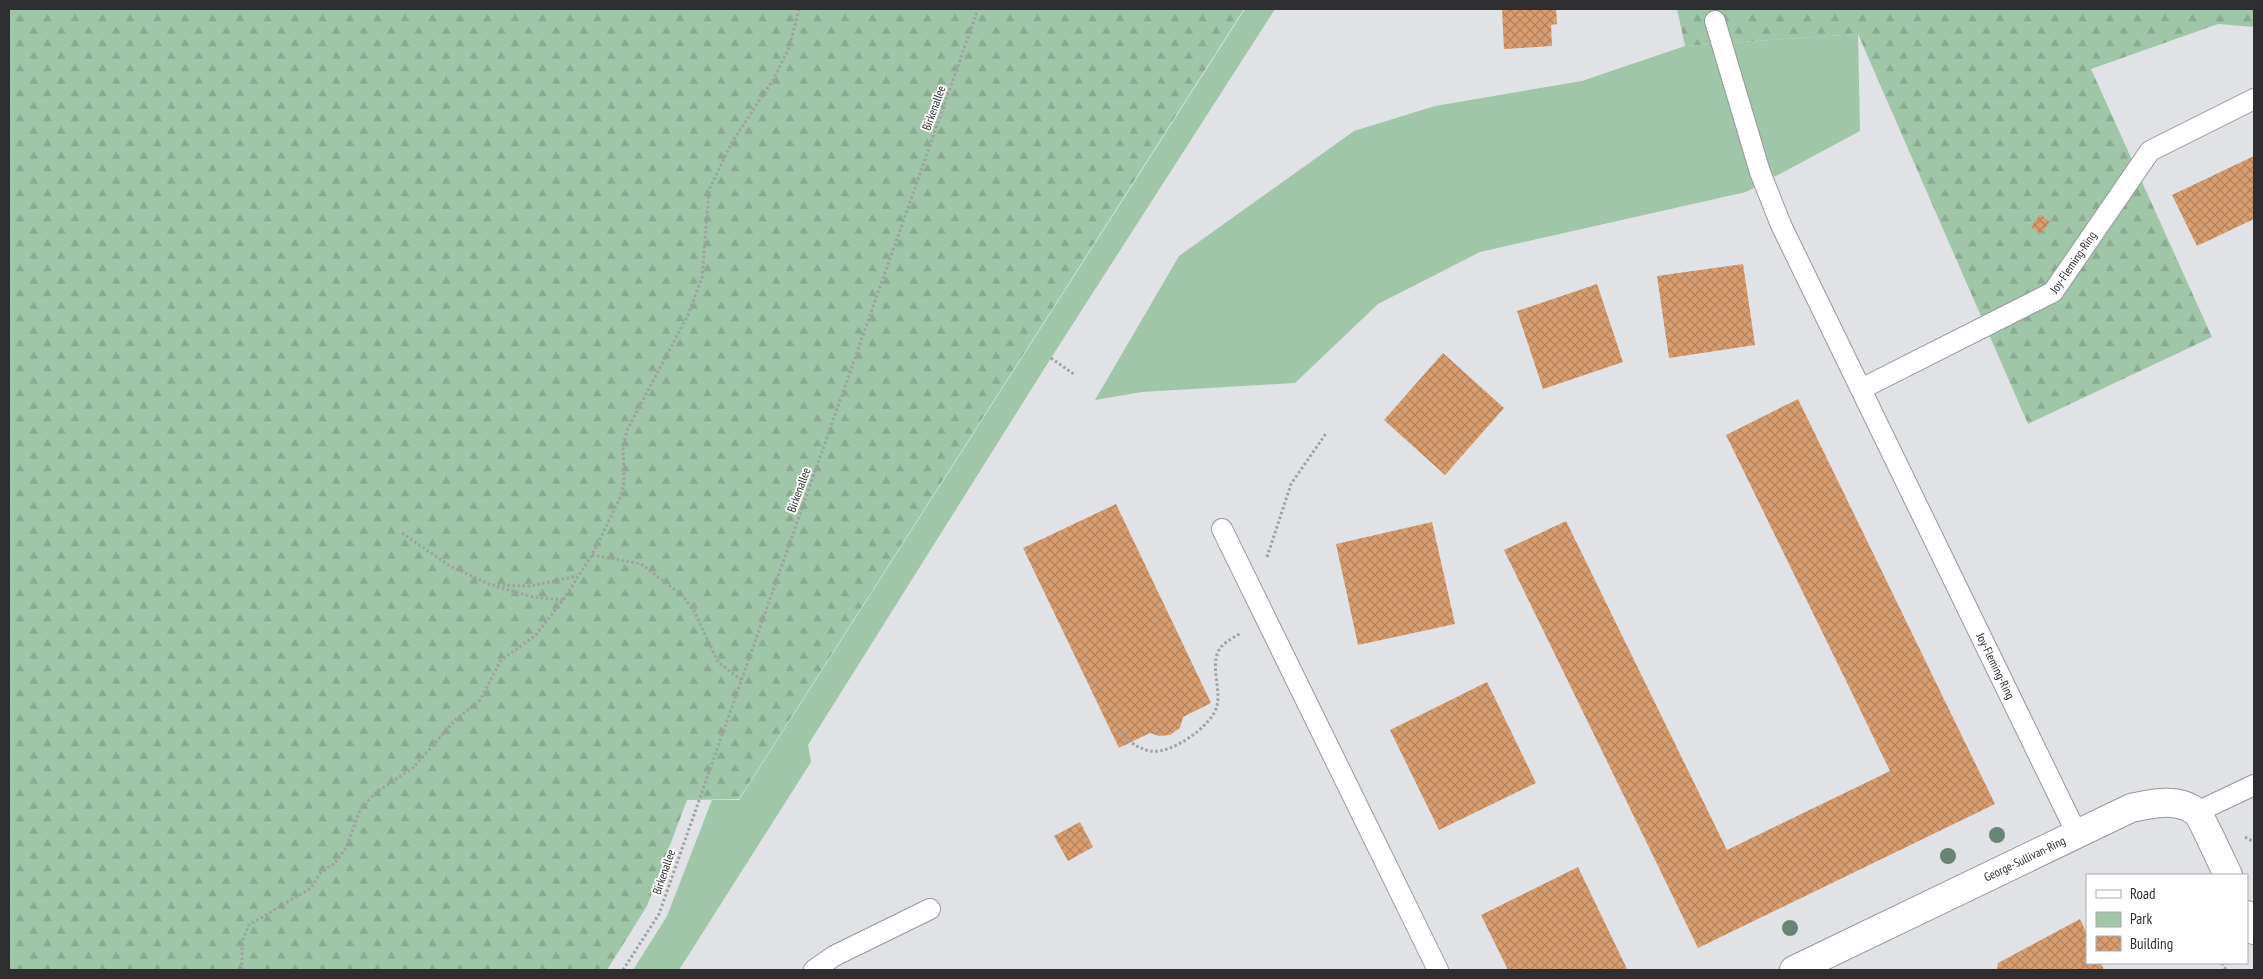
<svg xmlns="http://www.w3.org/2000/svg" width="2263" height="979" font-family="'PT Sans Narrow',sans-serif">
<style>
.green{fill:#9fc6a8}
.forest{fill:url(#forest-firs)}
.building{fill:url(#building-cross-hatch)}
.lines{fill:none;stroke-linecap:round;stroke-linejoin:round}
.service-casing{stroke:#96989b;stroke-width:22}
.minor-casing{stroke:#96989b;stroke-width:30}
.path{stroke:#9fa0a3;stroke-width:3;stroke-dasharray:2.5 2.5;stroke-linecap:butt}
.service{stroke:#fff;stroke-width:20}
.minor{stroke:#fff;stroke-width:28}
.tree{fill:#688475}
.labels{text-anchor:middle;stroke-width:4;stroke-linejoin:round;paint-order:stroke}
.street-label{font-size:12px;fill:#2e2e30;stroke:#fff}
</style>
<defs>
<pattern id="forest-firs" width="22" height="20" patternUnits="userSpaceOnUse" patternTransform="scale(1.25)"><rect width="22" height="20" fill="#9fc6a8"/><path d="M5 1l3.5 6h-7zM16 11l3.5 6h-7z" fill="#89aa91"/></pattern>
<pattern id="building-cross-hatch" width="8" height="8" patternUnits="userSpaceOnUse" patternTransform="scale(1.25)"><rect width="8" height="8" fill="#d99e70"/><path d="M0 0l8 8M0 8l8-8" fill="none" stroke="#b0815c"/></pattern>
</defs>
<rect width="100%" height="100%" fill="#e0e2e5"/>
<path class="green" d="M1245,9H1275L1051,358L808,745L811,762L679,970H633L667,916L712,800H739Z
M1858,34L1860,131L1746,192L1480,252L1378,304L1295,383L1142,392L1095,400L1179,256L1354,131L1435,106L1582,81L1685,46Z"/>
<path class="forest" d="M9,9H1244L739,799L687,800L647,906L607,970H9Z
M1677,9H2254V27L2218,24L2091,69L2212,337L2028,424L1858,34L1685,46Z"/>
<path class="building" d="M1502,9H1556L1557,24L1551,25L1552,46L1504,49Z
M2254,156V219L2197,246L2172,195Z
M2040,214L2050,222L2041,234L2031,227Z
M1743,264L1755,345L1669,358L1657,276Z
M1597,284L1623,362L1543,389L1517,311Z
M1443,353L1504,408L1445,475L1384,420Z
M1798,399L1995,804L1698,948L1504,550L1566,521L1727,850L1890,771L1726,435Z
M1116,504L1211,703L1183,717L1180,728L1170,735L1159,736L1150,733L1119,748L1023,548Z
M1432,522L1455,624L1358,645L1336,544Z
M1487,682L1536,783L1439,830L1390,730Z
M1080,822L1093,847L1068,861L1054,836Z
M1578,867L1627,969L1508,970L1481,915Z
M2080,919L2087,934V963H2101L2104,970H1997L1998,963Z"/>
<g class="lines">
<g class="service-casing">
<g id="service">
<path id="s1" d="M1715,21L1760,172L1781,225L2077,834"/>
<path id="s2" d="M1861,389L2053,292L2150,151L2254,99"/>
<path d="M1222,529L1438,970"/>
<path d="M2197,812L2254,785"/>
<path d="M814,970L834,956L930,909"/>
</g>
</g>
<g class="minor-casing">
<g id="minor">
<path d="M2247,915L2254,930"/>
<path id="s3" d="M1794,970L2131,808C2151,804 2177,797 2196,812C2201,816 2223,865 2228,875"/>
</g>
</g>
<path class="path" d="M1051,358L1075,375
M402,533L450,566L491,585L531,586L577,576
M592,555L641,564L683,596L694,611L718,662L741,680
M1267,557L1291,484L1327,432
M497,587L534,597L563,600
M1121,733C1130,742 1137,748 1150,751C1171,755 1212,726 1217,706C1221,689 1211,668 1218,652C1222,643 1233,638 1241,633
M2245,837L2254,842
M2222,963L2226,970
M242,970V942L249,925L311,888L321,872L334,864L346,848L360,810L374,794L414,767L455,720L480,700L501,660L535,636L563,600L592,555L620,498L624,483L623,446L627,430L688,315L702,277L709,190L732,142L773,80L789,48L799,9
M623,970L659,914L978,9"/>
<use href="#service" class="service"/>
<use href="#minor" class="minor"/>
</g>
<g class="tree">
<circle cx="1997" cy="835" r="8"/>
<circle cx="1948" cy="856" r="8"/>
<circle cx="1790" cy="928" r="8"/>
</g>
<g class="labels">
<g class="street-label">
<text transform="translate(934 108) rotate(-70)" y="4">Birkenallee</text>
<text dy="4" stroke="none"><textPath href="#s2" startOffset="251">Joy-Fleming-Ring</textPath></text>
<text transform="translate(799 490) rotate(-70)" y="4">Birkenallee</text>
<text dy="4" stroke="none"><textPath href="#s1" startOffset="705">Joy-Fleming-Ring</textPath></text>
<text dy="4" stroke="none"><textPath href="#s3" startOffset="256">George-Sullivan-Ring</textPath></text>
<text transform="translate(664 872) rotate(-71)" y="4">Birkenallee</text>
</g>
</g>
<rect width="2263" height="979" fill="none" stroke="#2e2e30" stroke-width="20"/>
<rect x="2086" y="874" width="162" height="90" fill="#ffffff" stroke="#ababac"/>
<rect x="2096" y="890" width="25" height="8" fill="#ffffff" stroke="#ababac"/>
<text x="2130" y="899" font-size="15" fill="#2e2e30">Road</text>
<rect x="2096" y="912" width="25" height="15" fill="#9fc6a8" stroke="#ababac"/>
<text x="2130" y="924" font-size="15" fill="#2e2e30">Park</text>
<rect x="2096" y="936" width="25" height="15" fill="url(#building-cross-hatch)" stroke="#ababac"/>
<text x="2130" y="949" font-size="15" fill="#2e2e30">Building</text>
</svg>
